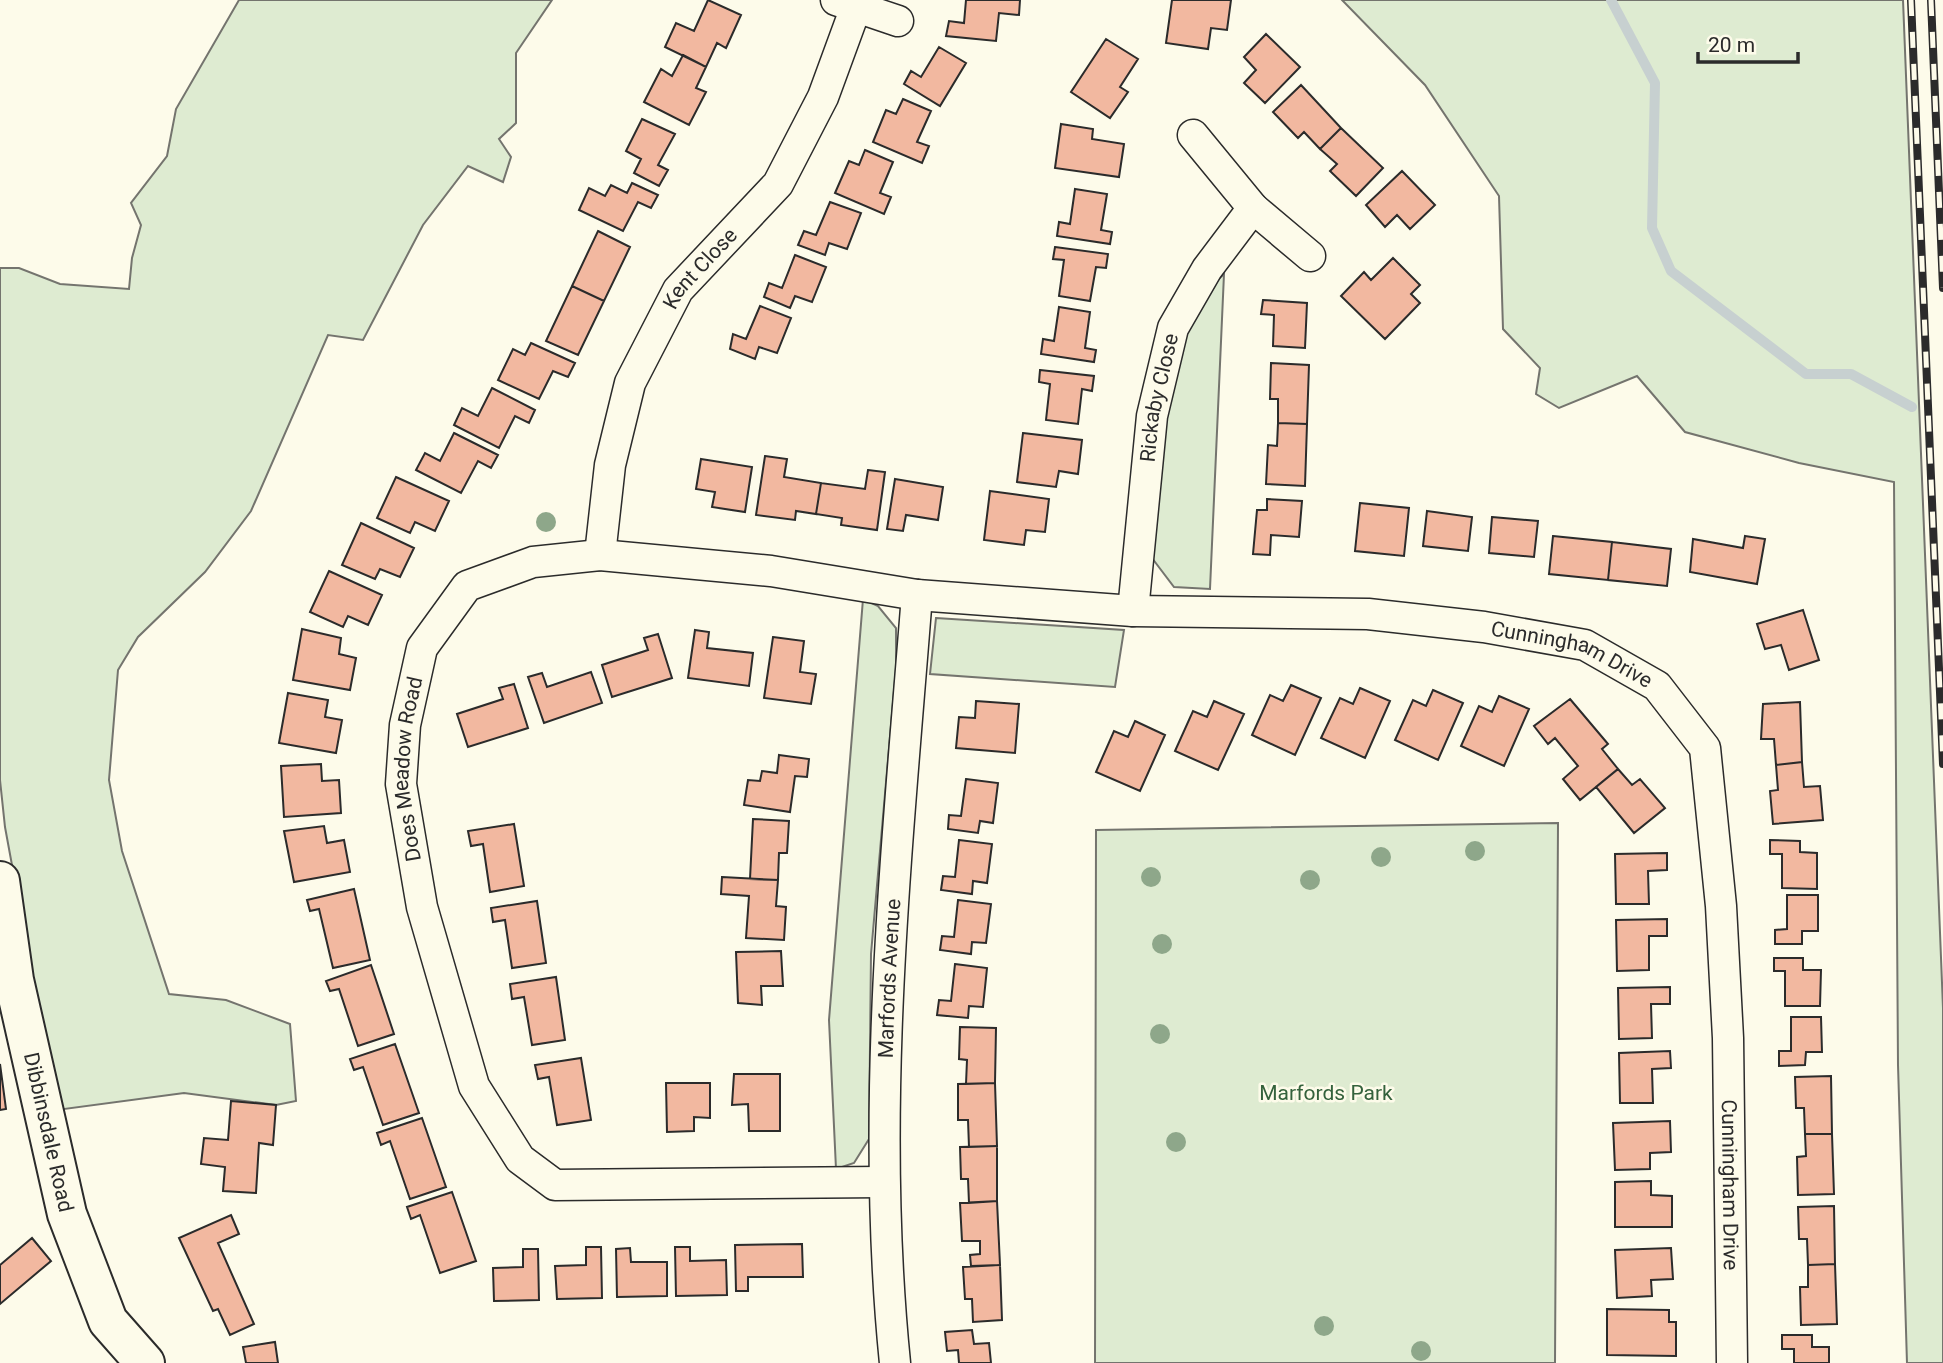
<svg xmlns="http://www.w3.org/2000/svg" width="1943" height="1363" font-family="Roboto,sans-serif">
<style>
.green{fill:#deebd1;stroke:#74746e;stroke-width:2}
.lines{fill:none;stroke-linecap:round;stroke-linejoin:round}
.stream{stroke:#c7d0d0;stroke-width:10}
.building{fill:#f2b8a0;stroke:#2b2b2b;stroke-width:2}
.street-casing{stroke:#2b2b2b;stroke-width:33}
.secondary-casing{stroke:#2b2b2b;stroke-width:42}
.street{stroke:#fdfbea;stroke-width:30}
.secondary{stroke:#fdfbea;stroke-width:38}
.rail-casing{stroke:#2b2b2b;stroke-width:8}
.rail{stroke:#fdfbea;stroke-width:5;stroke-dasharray:16;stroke-linecap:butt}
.tree{fill:#8ea78a}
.labels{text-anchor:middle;stroke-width:5;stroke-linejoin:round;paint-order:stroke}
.street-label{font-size:21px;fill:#2b2b2b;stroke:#fdfbea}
.park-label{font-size:21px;fill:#34623c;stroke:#fdfbea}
</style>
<rect width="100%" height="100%" fill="#fdfbea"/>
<path class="green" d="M239,0H552L516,53V123L499,139L511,157L503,182L468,166L423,225L363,340L328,335L251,511L205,572L138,637L118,670L109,780L122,851L169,994L226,1000L290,1024L296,1101L276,1105L184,1093L57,1110L5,827L0,780V268H19L60,284L129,289L132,258L141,225L131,203L167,156L176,109Z
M1342,0H1903L1943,1008V1363H1907L1898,1065L1894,482L1799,463L1685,432L1637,376L1559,408L1536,394L1540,368L1503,329L1499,196L1425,85Z
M1224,274L1210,589L1174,587L1152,558L1157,458L1176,352L1206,291Z
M863,599L878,606L896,628V668L871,954L869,1139L854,1163L836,1169L829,1020Z
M936,618L1124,630L1115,687L930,674Z
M1558,823L1555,1363H1095L1096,830Z"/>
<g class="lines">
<path class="stream" d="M1611,0L1655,83L1652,228L1671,271L1806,374H1851L1912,407"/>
</g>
<path class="building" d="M708,0L741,15L726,48L717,43L706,67L665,47L676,23L694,31Z
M966,0H1020L1019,15L999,13L996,41L946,36L949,21L964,23Z
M1172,0H1231L1227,30L1211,28L1208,49L1166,43Z
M1266,34L1300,67L1265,103L1244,83L1256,70L1244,57Z
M1106,39L1138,59L1120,87L1128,92L1110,118L1071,92Z
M939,47L966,63L940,106L904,84L911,71L921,77Z
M683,55L706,67L696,88L706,92L689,125L644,102L661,69L672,76Z
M1301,85L1341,128L1320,149L1304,132L1298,138L1273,112Z
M903,99L931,111L917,142L929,146L922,163L873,142L886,110L896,114Z
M642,119L675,134L658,165L668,170L659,186L634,173L641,159L626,151Z
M1061,124L1093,129L1092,139L1124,144L1119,177L1055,168Z
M1341,128L1383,168L1356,196L1330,171L1337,164L1320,149Z
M865,150L893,162L880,193L891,197L884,214L835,193L849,161L859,165Z
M1402,171L1435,205L1410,229L1397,215L1385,227L1366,205Z
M632,183L658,195L651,208L638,202L623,231L579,210L589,188L605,196L611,185L627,193Z
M1075,189L1107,194L1101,230L1112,232L1110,244L1057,236L1059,222L1070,224Z
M830,202L861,213L847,249L829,243L825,255L798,245L804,231L816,235Z
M598,231L630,247L604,301L572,286Z
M1055,247L1108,254L1106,268L1096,267L1090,301L1059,296L1064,260L1053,259Z
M795,255L826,267L812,302L795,296L790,308L764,297L769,283L782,288Z
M1393,258L1420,285L1411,294L1420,303L1385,339L1341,296L1364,272L1371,280Z
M572,286L604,301L578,355L546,341Z
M1263,300L1307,303L1305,348L1273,346L1274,315L1261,314Z
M760,306L791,318L777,353L759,347L755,359L730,349L733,334L746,339Z
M1059,307L1090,312L1085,348L1096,350L1094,362L1041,354L1043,339L1054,341Z
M531,343L575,363L568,377L553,371L539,399L498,380L513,349L525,355Z
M1271,363L1309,365L1307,424L1278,423V399H1270Z
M1040,370L1094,376L1092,391L1082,389L1078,424L1046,420L1050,384L1039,382Z
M492,388L535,410L529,423L515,416L499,448L454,425L462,408L478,416Z
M1278,423L1307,424L1305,486L1266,484L1268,445L1277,446Z
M454,433L498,455L491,468L478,461L461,493L416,470L425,453L440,461Z
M1023,433L1082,440L1078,474L1059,471L1056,487L1017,482Z
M765,456L787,459L784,477L821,483L816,514L796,511L795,520L756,515Z
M701,459L752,467L745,512L712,507L715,492L696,489Z
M868,470L885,472L877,530L841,525L842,518L816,514L821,483L865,489Z
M396,477L449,501L435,531L415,522L410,533L377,518Z
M895,479L943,487L938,520L906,515L903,531L887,529Z
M990,491L1049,499L1045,532L1026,530L1024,545L984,540Z
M1267,499L1302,501L1299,537L1271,535L1270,555L1253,554L1257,510H1267Z
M1360,503L1409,508L1404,556L1355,551Z
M1427,511L1472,517L1468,551L1423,546Z
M1492,517L1538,521L1534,557L1489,553Z
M361,523L414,548L400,577L380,569L375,579L342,565Z
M1553,536L1612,542L1608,580L1549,574Z
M1745,536L1765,539L1757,584L1690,572L1693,539L1743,548Z
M1612,542L1671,549L1667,586L1608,580Z
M329,571L382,595L368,625L348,616L343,627L310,612Z
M1803,610L1819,660L1789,670L1781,645L1765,649L1757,624Z
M302,629L341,638L339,654L356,658L350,690L293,680Z
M695,630L709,632L707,648L753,653L749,686L688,678Z
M658,634L672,678L612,697L602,665L648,650L644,638Z
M773,637L804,641L800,672L816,674L811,704L764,698Z
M591,672L602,703L544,723L528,677L542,673L547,687Z
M514,684L528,728L468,747L457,714L503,699L499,688Z
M1291,685L1321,698L1295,755L1252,735L1270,695L1283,701Z
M1360,688L1390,701L1365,758L1321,738L1340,698L1353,704Z
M1433,690L1463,703L1438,760L1395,740L1413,700L1426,706Z
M288,693L328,700L325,717L342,720L336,753L279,743Z
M1499,696L1529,709L1504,766L1461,746L1479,706L1492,712Z
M1570,699L1608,744L1602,749L1618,769L1580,800L1563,779L1578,766L1555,738L1548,744L1534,726Z
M976,701L1019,704L1015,753L956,748L959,717L975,718Z
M1214,701L1244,714L1218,770L1175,751L1193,711L1207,717Z
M1800,702L1802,762L1776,765L1774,739H1761L1763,704Z
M1135,721L1165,735L1140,791L1096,772L1114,731L1128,737Z
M779,755L809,759L807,777L795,776L790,812L744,805L748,780L760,781L762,771L777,773Z
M1802,762L1804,787L1820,786L1823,820L1773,824L1770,791L1778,790L1776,765Z
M321,764L322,781L339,780L341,813L284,817L281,766Z
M1618,769L1632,785L1640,779L1665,808L1634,833L1596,787Z
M966,779L998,783L993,823L980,821L978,833L948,829L949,815L961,816Z
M753,819L789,821L787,853H779L778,880L750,879Z
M514,824L524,886L490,892L483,844L471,846L468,831Z
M324,826L327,843L344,840L350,872L294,882L284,831Z
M959,840L992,844L987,883L973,881L972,894L941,890L943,876L955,877Z
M1770,840L1800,841V852L1817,853V889L1782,888V854H1770Z
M1667,853V870L1648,871L1649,904H1616L1615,854Z
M722,877L778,880L776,906L786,907L784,940L746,938L749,896L721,894Z
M354,889L370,960L333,968L319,909L310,911L307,900Z
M1787,895H1818V931H1802V944H1775V930L1787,929Z
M958,900L991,904L986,943L972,942L971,954L940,950L942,936L954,937Z
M537,901L546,963L512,968L505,920L493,922L491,908Z
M1667,919V936H1649V970L1617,971L1616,920Z
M781,951L783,986H761L762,1005L738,1003L736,952Z
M1774,958H1803V970H1821L1820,1006H1785V971H1774Z
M955,964L987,968L983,1007L969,1006L968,1018L937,1015L939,1000L951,1001Z
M371,965L394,1034L358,1046L339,989L330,991L326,981Z
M556,977L565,1040L532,1045L524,997L512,999L510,984Z
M1670,987V1004H1651L1652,1038L1619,1039L1618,988Z
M1791,1017H1821L1822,1052H1806L1805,1065L1779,1066V1051H1791Z
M960,1027L996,1028L995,1083L966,1084L967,1060L959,1059Z
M395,1044L419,1113L383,1125L363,1067L354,1070L350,1059Z
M1670,1051L1671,1068L1652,1069L1653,1103H1620L1619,1053Z
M581,1058L591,1120L557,1125L549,1077L538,1079L535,1065Z
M0,1064L6,1109L0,1110Z
M734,1074H780V1131H749L748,1104L732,1105Z
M1831,1076L1832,1134H1805L1804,1108H1796L1795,1077Z
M666,1083H710V1118L694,1117V1131L667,1132Z
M995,1083L997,1146L969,1147L968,1120H958V1084Z
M231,1101L276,1105L273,1145L259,1143L256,1193L223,1191L225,1167L201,1164L204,1138L228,1140Z
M422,1118L446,1187L410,1199L390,1141L381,1145L377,1133Z
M1670,1121L1671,1152L1650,1153V1169L1615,1170L1613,1123Z
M1805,1134H1832L1834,1194L1798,1195L1797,1157L1806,1156Z
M997,1146V1201L969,1203L968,1179H961L960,1147Z
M1651,1181V1195L1672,1196V1227H1615V1182Z
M452,1192L476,1261L440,1273L420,1215L411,1219L407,1207Z
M997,1201L1000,1265L971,1266L970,1255L980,1254V1241H962L960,1203Z
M1834,1206L1835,1264L1808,1265L1807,1239H1799L1798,1207Z
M231,1215L239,1234L218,1243L254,1324L230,1335L218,1309L213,1311L179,1238Z
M32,1238L51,1261L0,1304V1265Z
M802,1244L803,1277H748V1291H736L735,1245Z
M586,1247H601L602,1298L557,1299L555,1266L586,1265Z
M675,1247H690V1261L726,1260L727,1295L676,1296Z
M630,1248L631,1262H667V1296L617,1297L616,1249Z
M1671,1248L1673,1279L1651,1280L1652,1296L1617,1298L1615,1250Z
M523,1249H538L539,1300L494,1301L493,1268L523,1267Z
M1835,1264L1837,1324L1801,1325L1800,1287H1808V1265Z
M1000,1265L1002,1320L973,1322L972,1299H965L963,1267Z
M1607,1309L1669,1310V1322H1676V1356L1607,1355Z
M972,1330L974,1344L989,1343L991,1363H959L958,1350L947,1351L945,1332Z
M1782,1335H1812V1347H1829V1363H1794V1349H1782Z
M275,1342L278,1363H246L243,1347Z"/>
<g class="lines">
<g class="street-casing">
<g id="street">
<path d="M836,0L898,21"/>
<path d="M1193,135L1253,208L1310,256"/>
<path id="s1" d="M600,555L610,465L630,383L678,290L778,184L823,97L856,7"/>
<path id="s2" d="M1133,611L1152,416L1173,328L1207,269L1253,208"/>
<path id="s3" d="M883,1182L555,1185L520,1159L474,1086L422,907L401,784L405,725L422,648L467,586L533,562L600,555L771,571L917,595L1133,611L1368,614L1484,627L1585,645L1657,686L1705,748L1721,906L1728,1038L1732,1363"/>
<path id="s4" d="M895,1363C869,1107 897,851 917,595"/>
</g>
</g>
<g class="secondary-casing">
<g id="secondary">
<path id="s5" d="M0,881L14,980L67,1214L108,1321L145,1363"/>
</g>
</g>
<use href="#street" class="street"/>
<use href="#secondary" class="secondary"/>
<g class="rail-casing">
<path id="rail" d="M1911,0L1943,764
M1931,0L1943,288"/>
</g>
<use href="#rail" class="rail"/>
</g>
<g class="tree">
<circle cx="546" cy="522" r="10"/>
<circle cx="1475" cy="851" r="10"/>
<circle cx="1381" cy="857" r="10"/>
<circle cx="1151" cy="877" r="10"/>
<circle cx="1310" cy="880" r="10"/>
<circle cx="1162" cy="944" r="10"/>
<circle cx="1160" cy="1034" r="10"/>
<circle cx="1176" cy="1142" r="10"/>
<circle cx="1324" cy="1326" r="10"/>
<circle cx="1421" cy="1351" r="10"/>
</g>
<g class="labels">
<g class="street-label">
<text dy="7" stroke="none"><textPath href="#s1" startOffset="310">Kent Close</textPath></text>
<text dy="7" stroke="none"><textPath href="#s2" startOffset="215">Rickaby Close</textPath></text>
<text dy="7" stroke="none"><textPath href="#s3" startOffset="2102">Cunningham Drive</textPath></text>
<text dy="7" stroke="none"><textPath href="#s3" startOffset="784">Does Meadow Road</textPath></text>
<text dy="7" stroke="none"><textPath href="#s4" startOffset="385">Marfords Avenue</textPath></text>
<text dy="7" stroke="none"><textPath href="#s5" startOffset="256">Dibbinsdale Road</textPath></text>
<text dy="7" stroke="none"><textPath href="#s3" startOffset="2711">Cunningham Drive</textPath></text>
</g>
<g class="park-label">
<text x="1326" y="1100">Marfords Park</text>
</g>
</g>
<path d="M1698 52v10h100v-10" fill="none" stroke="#2b2b2b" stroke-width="3.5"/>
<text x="1708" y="52" font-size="21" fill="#2b2b2b" stroke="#fdfbea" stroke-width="5" paint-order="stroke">20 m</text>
</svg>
